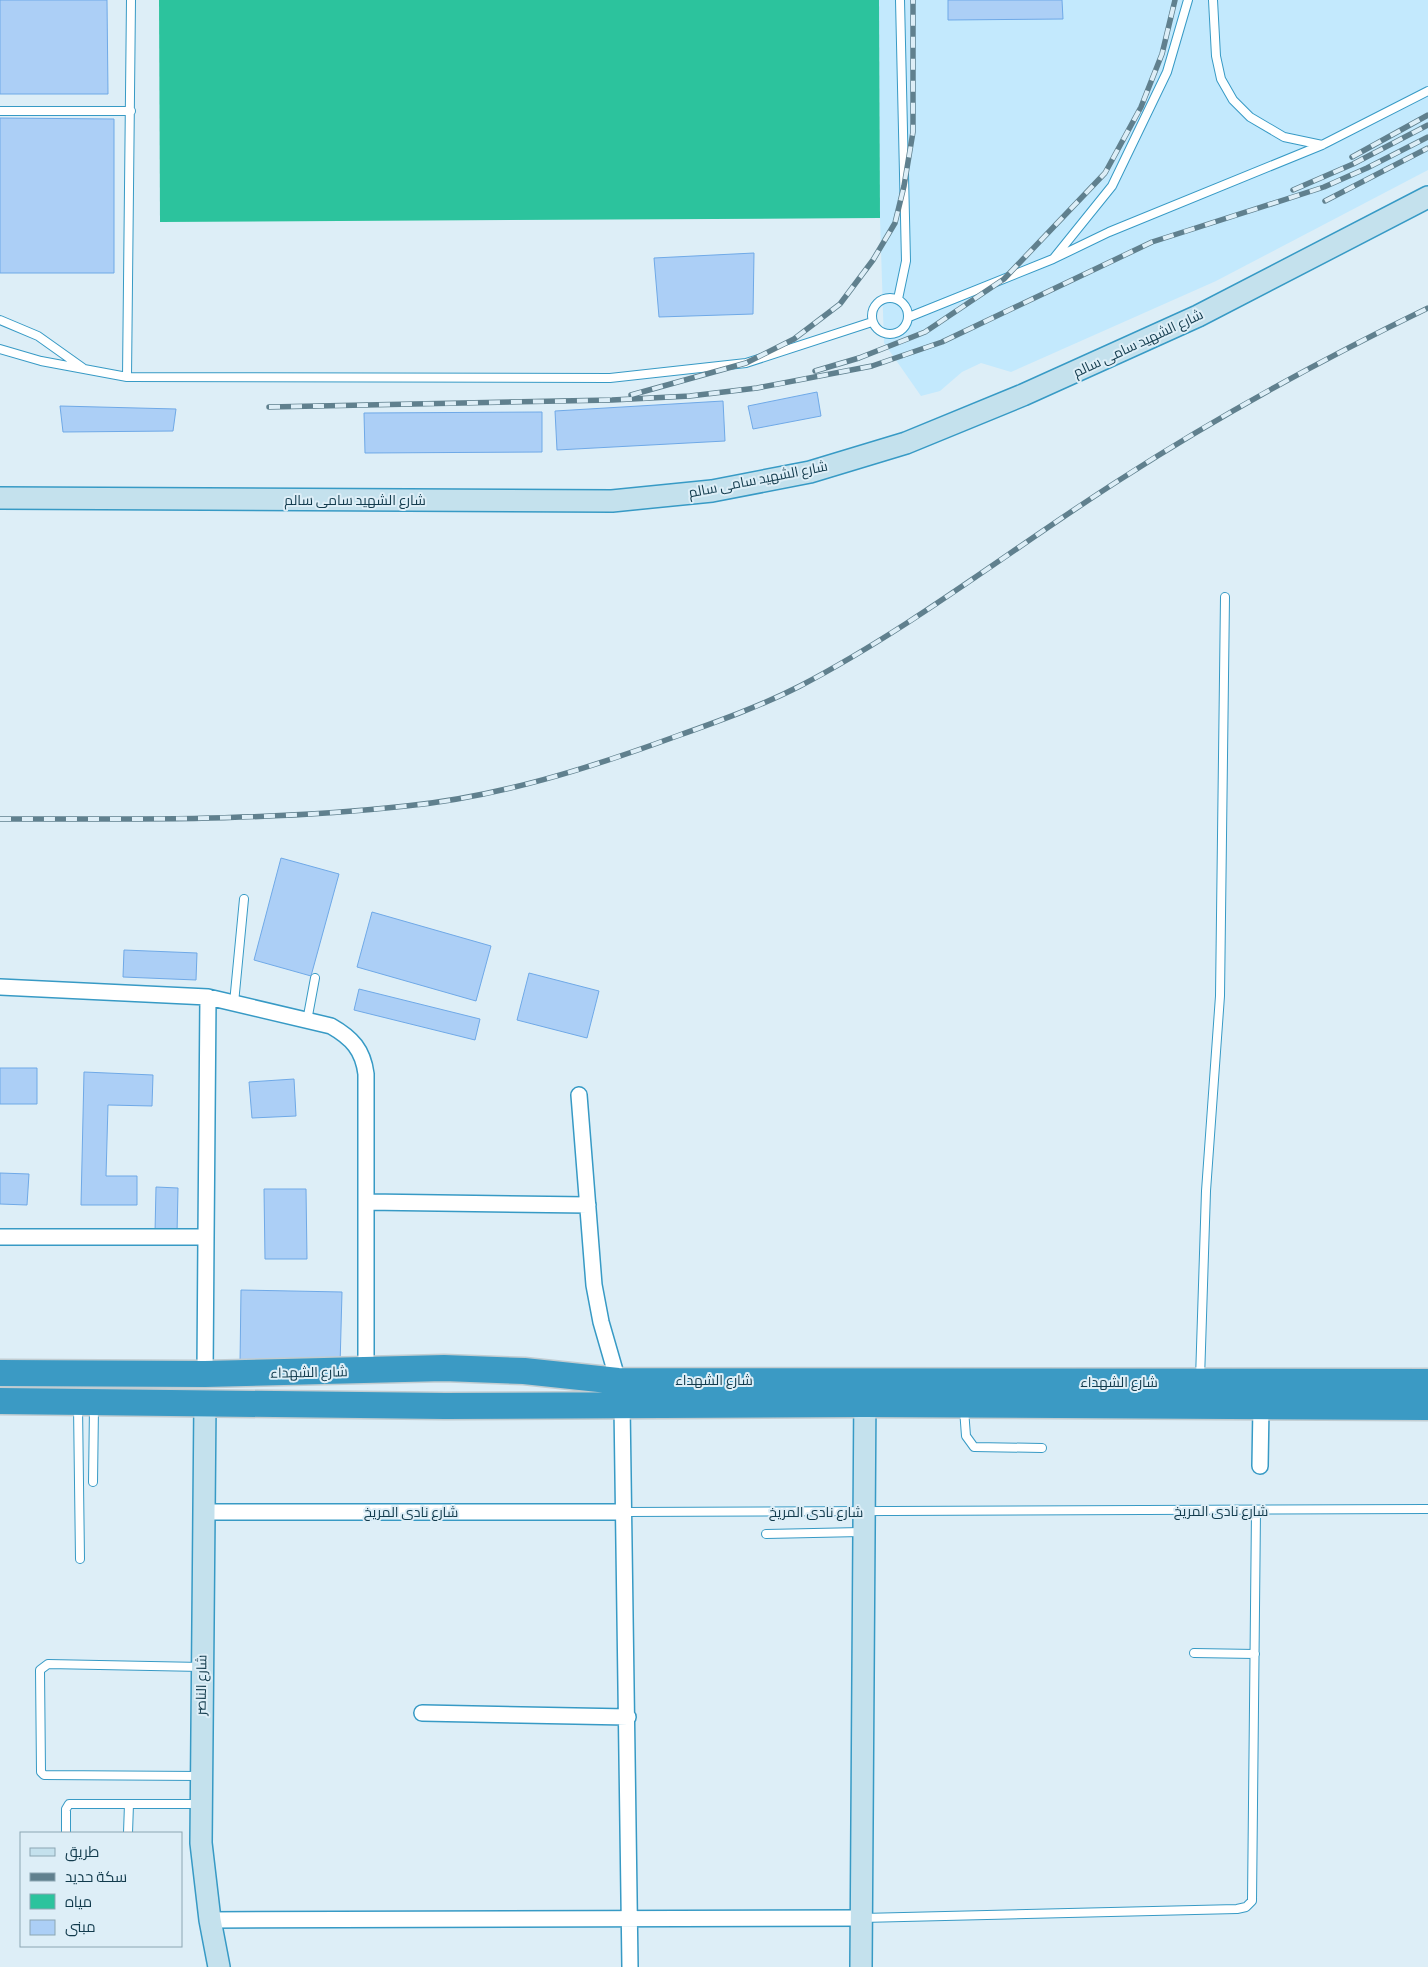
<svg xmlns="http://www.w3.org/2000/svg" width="1428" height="1967" font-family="Commissioner,Cairo,sans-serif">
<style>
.built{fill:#c3e9fd}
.water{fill:#2cc39d}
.building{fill:#accff6;stroke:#6fa9e7}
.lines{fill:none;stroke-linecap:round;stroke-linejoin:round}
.lane-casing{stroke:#379ac5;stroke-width:10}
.street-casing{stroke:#379ac5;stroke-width:18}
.secondary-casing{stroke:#379ac5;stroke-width:24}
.highway-casing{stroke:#c1ccd1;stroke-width:29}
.lane{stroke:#fff;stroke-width:8}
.street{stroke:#fff;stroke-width:15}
.secondary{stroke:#c4e1ed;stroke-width:21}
.highway{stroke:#3b9ac4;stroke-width:26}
.rail-casing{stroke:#60808e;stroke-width:5.5}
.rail{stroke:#ddeef7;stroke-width:4;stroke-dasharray:11;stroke-linecap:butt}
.labels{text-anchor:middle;stroke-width:4;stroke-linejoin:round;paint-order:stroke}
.street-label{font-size:14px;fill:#123b4d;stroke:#ddeef7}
</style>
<rect width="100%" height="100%" fill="#ddeef7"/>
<path class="built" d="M879,0H1428V170L1216,281L1011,372L981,363L962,372L940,391L921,396L884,343L880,218Z"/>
<path class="water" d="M159,0H879L880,218L160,222Z"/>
<path class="building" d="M0,0H107L108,94H0Z
M948,0H1062L1063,19L948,20Z
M0,118L114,119V273H0Z
M754,253L753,314L659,317L654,258Z
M817,392L821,416L753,429L748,406Z
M723,401L725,441L557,450L555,411Z
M60,406L176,409L173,431L63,432Z
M542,412V452L365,453L364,413Z
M281,858L339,874L311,976L254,960Z
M372,912L491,946L476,1001L357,967Z
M124,950L197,953L196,980L123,977Z
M529,973L599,991L587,1038L517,1020Z
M359,989L480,1019L475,1040L354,1010Z
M0,1068H37V1104H0Z
M84,1072L153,1075L152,1106L108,1105L106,1176H137V1205H81Z
M294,1079L296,1116L252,1118L249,1082Z
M0,1173L29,1174L27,1205L0,1204Z
M156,1187L178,1188L177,1234L155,1233Z
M264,1189H306L307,1259H265Z
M241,1290L342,1292L340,1366L240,1364Z"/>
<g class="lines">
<g class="lane-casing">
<path id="lane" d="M1213,0L1216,56L1221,79L1233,100L1250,117L1284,137L1322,145
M0,111H131
M1054,258L1112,186L1167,72L1188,0
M872 316a18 18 0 1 1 36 0a18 18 0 1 1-36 0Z
M898,299L906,261L900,0
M909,317L1053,259L1109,232L1322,145L1428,91
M0,320L38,336L83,368
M0,349L41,361L127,377L610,378L746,363L872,322
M127,377L131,0
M234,1003L244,899
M307,1021L315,978
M1200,1379L1206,1191L1220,996L1225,597
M78,1406L80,1559
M964,1409L966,1436L974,1447L1042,1448
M93,1482L94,1407
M624,1512L1428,1509
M766,1534L861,1532
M1194,1653L1255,1654
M200,1776L44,1775L41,1772L40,1670L48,1664L202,1667
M66,1833V1809L69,1804H200
M128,1833L129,1804
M862,1918L1237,1909L1246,1907L1252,1901L1256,1511"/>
</g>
<g class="street-casing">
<path id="street" d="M0,987L208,997L331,1026C352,1038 363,1050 366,1074V1370
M579,1095L594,1285L601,1322L618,1381
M367,1202L588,1205
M0,1237H206L205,1374
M206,1237L208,997
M622,1405L630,1967
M1260,1466L1261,1406
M204,1512H624
M422,1713L628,1717
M210,1920L862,1918"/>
</g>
<g class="secondary-casing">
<path id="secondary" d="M0,498L612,501L712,491L810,472L906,443L1023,395L1198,316L1428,197
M205,1402L201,1843L210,1920L219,1967
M861,1967L865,1388"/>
</g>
<g class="highway-casing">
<path id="highway" d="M0,1373L205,1374L444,1368L524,1371L618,1381L1428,1382
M0,1401L445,1406L864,1404L1428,1407"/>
</g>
<use href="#lane" class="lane"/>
<use href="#street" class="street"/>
<use href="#secondary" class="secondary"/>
<use href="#highway" class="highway"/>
<g class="rail-casing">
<path id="rail" d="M1352,157L1428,115
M1293,190L1353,164L1428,125
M1325,201L1428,148
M815,371L859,358L925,332L1004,279L1105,173L1141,107L1162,54L1175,0
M631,395L746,363L794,339L840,304L873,260L895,223L904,186L913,132V0
M269,407L612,400L690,396L757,388L872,366L942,342L1152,242L1324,187L1367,168L1428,137
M0,819C135,819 271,821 406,806C498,797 590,768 677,736C719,721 761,706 800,686C913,627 1014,547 1121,479C1220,415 1323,359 1428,308"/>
</g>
<use href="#rail" class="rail"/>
</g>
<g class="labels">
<g class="street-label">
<text transform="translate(1138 343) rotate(-25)" y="5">شارع الشهيد سامى سالم</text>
<text transform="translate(758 479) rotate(-11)" y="5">شارع الشهيد سامى سالم</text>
<text x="355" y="505">شارع الشهيد سامى سالم</text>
<text transform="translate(309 1372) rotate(-1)" y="5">شارع الشهداء</text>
<text x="714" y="1385">شارع الشهداء</text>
<text x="1119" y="1387">شارع الشهداء</text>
<text x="1221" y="1516">شارع نادى المريخ</text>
<text x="411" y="1517">شارع نادى المريخ</text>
<text x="816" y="1517">شارع نادى المريخ</text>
<text transform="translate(201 1685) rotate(-89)" y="5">شارع الناصر</text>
</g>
</g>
<rect x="20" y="1832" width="162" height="115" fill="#ddeef7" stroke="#8ca6b3"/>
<rect x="30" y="1848" width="25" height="8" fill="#c4e1ed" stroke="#8ca6b3"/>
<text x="65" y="1857" font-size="15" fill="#123b4d">طريق</text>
<rect x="30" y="1873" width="25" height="8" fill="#60808e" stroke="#8ca6b3"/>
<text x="65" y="1882" font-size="15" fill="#123b4d">سكة حديد</text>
<rect x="30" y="1894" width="25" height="15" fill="#2cc39d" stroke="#8ca6b3"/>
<text x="65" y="1907" font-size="15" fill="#123b4d">مياه</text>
<rect x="30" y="1920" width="25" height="15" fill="#accff6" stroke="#8ca6b3"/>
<text x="65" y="1932" font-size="15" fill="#123b4d">مبنى</text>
</svg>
